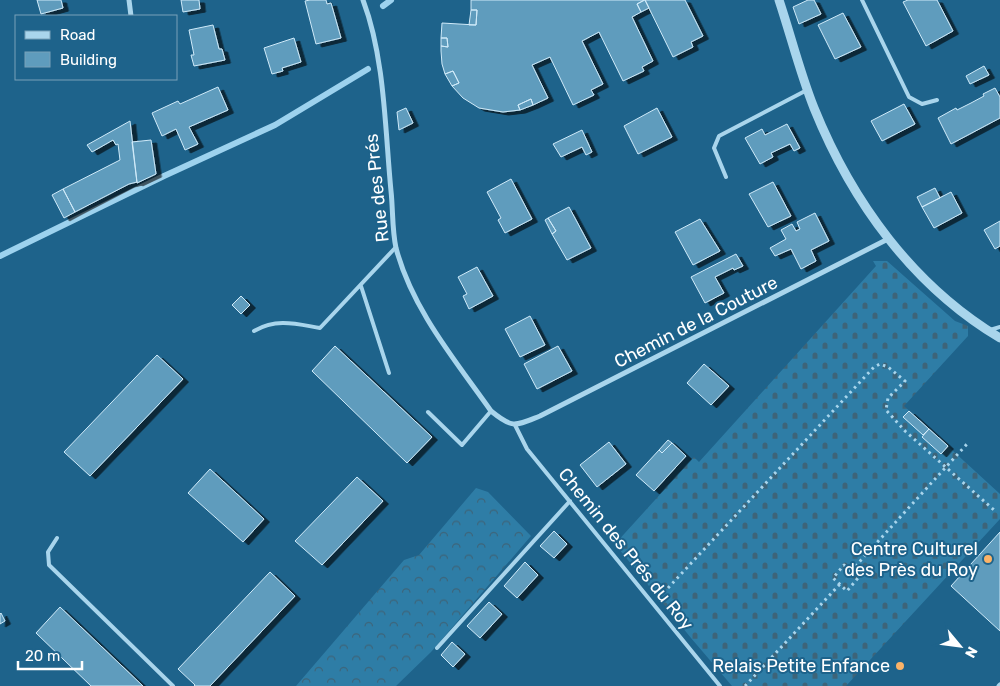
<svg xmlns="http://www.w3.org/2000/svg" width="1000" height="686" font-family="Rubik,sans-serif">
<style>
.forest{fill:url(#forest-crowns)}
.cemetery{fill:url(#cemetery-stones)}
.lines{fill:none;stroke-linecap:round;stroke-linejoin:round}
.stream{stroke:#9dd2ee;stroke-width:6}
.building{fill:#5f9cbd;stroke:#cfeaf9;filter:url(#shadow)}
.path{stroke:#a9d5ec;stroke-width:3;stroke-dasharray:2.5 4;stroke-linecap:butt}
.service{stroke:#a9d5ec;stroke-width:4}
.minor{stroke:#a9d5ec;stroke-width:5}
.tertiary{stroke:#a9d5ec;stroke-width:9}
.poi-dot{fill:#fbb368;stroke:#1e638b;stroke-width:2}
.labels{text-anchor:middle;stroke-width:4;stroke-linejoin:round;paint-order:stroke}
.street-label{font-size:18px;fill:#fff;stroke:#1e638b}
.poi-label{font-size:18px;fill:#fff;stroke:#1e638b;text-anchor:end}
</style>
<defs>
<pattern id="forest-crowns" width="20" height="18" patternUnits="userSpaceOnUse" patternTransform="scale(1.25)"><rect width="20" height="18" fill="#2e7da6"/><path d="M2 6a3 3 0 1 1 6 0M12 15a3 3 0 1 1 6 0" fill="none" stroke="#3d6479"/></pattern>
<pattern id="cemetery-stones" width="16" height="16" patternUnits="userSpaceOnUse" patternTransform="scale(1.25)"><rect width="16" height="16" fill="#2e7da6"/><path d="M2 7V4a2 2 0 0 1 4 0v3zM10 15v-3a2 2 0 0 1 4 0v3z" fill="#3d6479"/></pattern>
<filter id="shadow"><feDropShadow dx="5.5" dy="3" stdDeviation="0" flood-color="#0009"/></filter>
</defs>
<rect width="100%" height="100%" fill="#1e638b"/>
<path class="forest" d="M476,488L488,492L531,536L431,652L396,686H296L404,560L419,555Z"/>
<path class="cemetery" d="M873,261H887L955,321L968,326V336L904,406L1000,494V519L846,686H732L691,638L615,544L694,457L699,462L876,266Z"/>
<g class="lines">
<path class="stream" d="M383,6L391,0
M0,256L164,176L275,125L368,69"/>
</g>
<path class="building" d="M37,0H61L63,8L41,14Z
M181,0H199L200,9L183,12Z
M310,0H326L327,4L331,3L341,38L316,44L305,1Z
M471,0H644L637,4L641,12L632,17L653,61L642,67L644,71L623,81L599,32L582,41L603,84L591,90L594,95L573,105L550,57L532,65L548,98L533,105L531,99L518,105L520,110L503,112L479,108L463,98L452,86L459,83L453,71L445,74L442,64L441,51V46L448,47L447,38H441L442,23L476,25L477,10H471Z
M645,0L649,8L641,12L637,4Z
M645,0H685L703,36L691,42L693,47L673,57Z
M808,0H814L821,14L799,24L793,7Z
M908,0H937L953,31L926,46L903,2Z
M471,10H477L476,25H469Z
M843,13L861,47L835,59L818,25Z
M213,25L219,49H222L225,60L194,66L191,55H194L189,30Z
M294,38L301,62L282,68L283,71L272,74L264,48Z
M441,38H447L448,47L441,46Z
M984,66L989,75L970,84L966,76Z
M453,71L459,83L452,86L445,74Z
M218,87L228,110L189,127L198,144L185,150L176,129L162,136L152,113L178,101L180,104Z
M995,88L1000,97V118L951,144L938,118L956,108L957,110L971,103L984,96L983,94Z
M531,99L533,105L520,110L518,105Z
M904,104L915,124L882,141L871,121Z
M406,108L413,123L399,130L397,112Z
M657,108L672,137L638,154L624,126Z
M130,121L137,182L129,184L75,212L63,189L120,160L118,144L116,145L113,140L92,152L87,145Z
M787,124L800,148L794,151L790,144L771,153L773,157L760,164L745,138L762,129L765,135Z
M582,130L592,152L586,155L582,147L561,157L553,144Z
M151,140L156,174L137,183L132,142Z
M511,179L532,219L505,233L498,220L501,218L487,192Z
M773,182L791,216L768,227L749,194Z
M935,188L940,198L922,207L917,197Z
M63,189L75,212L64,218L52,195Z
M951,192L962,213L934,228L922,207Z
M569,207L591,248L567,260L552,234L556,231L548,218Z
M815,213L829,241L811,250L816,261L801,269L791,249L775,256L770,248L786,239L781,230L792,224L796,231L800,229L797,222Z
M548,218L556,231L552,234L545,220Z
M700,219L720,251L693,265L675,232Z
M1000,221V246L995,249L984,230Z
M736,254L743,266L734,270L733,268L715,277L724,293L705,303L691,277Z
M477,267L493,296L469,309L463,296L467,294L458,277Z
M241,296L250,305L241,314L232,305Z
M530,316L545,345L520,357L505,329Z
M335,346L432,437L407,463L312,371Z
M558,346L572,371L537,389L524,364Z
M157,355L183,379L90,476L64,452Z
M704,364L729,386L711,405L687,383Z
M909,411L929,429L923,435L903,417Z
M929,429L948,446L941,454L922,437Z
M668,440L672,443L662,453L659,450Z
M609,442L626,464L597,487L580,465Z
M672,443L686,456L654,491L636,475L659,450L662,453Z
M210,469L264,519L243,542L188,493Z
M357,477L383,501L322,565L295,541Z
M554,531L567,544L554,558L540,546Z
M1000,532V631L951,586Z
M525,562L538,575L517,598L504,586Z
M270,572L295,596L210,686H194L195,685L178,669Z
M489,602L502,614L480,638L467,626Z
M60,607L143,686H91L36,633Z
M1,613L5,621L0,624V614Z
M452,642L465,654L453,667L441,655Z"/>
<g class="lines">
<path class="path" d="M844,565L858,578L847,591L833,578Z
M851,571L967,444
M668,588L874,367L880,364L888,367L905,381L888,398L886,410L905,431L994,510
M745,686L840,584"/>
<path class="service" d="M862,0L909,97L922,104L937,100
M726,177L714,148L719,136L807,90
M361,286L389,373
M990,330L1000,327
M254,331C277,318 296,324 320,328L396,247
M428,412L462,445L491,411
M515,425L527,449L720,686
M57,538L48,552L49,565L173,686
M437,648L570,501"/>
<path class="minor" d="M129,0L131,16
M363,0C385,58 385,130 391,191C393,209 392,230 396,248C412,309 455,360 491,411C513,429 515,426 540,416L888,239
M999,686L1000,685"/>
<path class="tertiary" d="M779,0C791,36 800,73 814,108C852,202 913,286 1000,338"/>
</g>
<g class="poi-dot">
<circle cx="988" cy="559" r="5"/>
<circle cx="900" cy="666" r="5"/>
</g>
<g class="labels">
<g class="street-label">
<text transform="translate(377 188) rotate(-96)" y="6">Rue des Prés</text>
<text transform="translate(696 322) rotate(-27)" y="6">Chemin de la Couture</text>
<text transform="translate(626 549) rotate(51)" y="6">Chemin des Prés du Roy</text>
</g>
<g class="poi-label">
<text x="978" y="555">Centre Culturel<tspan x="978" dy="21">des Près du Roy</tspan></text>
<text x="890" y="672">Relais Petite Enfance</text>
</g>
</g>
<rect x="15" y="15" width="162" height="65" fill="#1e638b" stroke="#78a1b9"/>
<rect x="25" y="31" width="25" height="8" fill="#a9d5ec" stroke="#78a1b9"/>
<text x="60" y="40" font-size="15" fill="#ffffff">Road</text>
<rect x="25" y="52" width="25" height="15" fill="#5f9cbd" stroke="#78a1b9"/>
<text x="60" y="65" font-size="15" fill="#ffffff">Building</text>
<g transform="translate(960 646) rotate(119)" stroke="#1e638b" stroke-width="4" paint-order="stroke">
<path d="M0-4L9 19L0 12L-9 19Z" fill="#ffffff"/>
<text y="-8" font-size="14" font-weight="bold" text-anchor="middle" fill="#ffffff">N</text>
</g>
<path d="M18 661v8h64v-8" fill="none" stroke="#ffffff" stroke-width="2.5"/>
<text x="25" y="661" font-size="15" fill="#ffffff" stroke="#1e638b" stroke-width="4" paint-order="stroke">20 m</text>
</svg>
